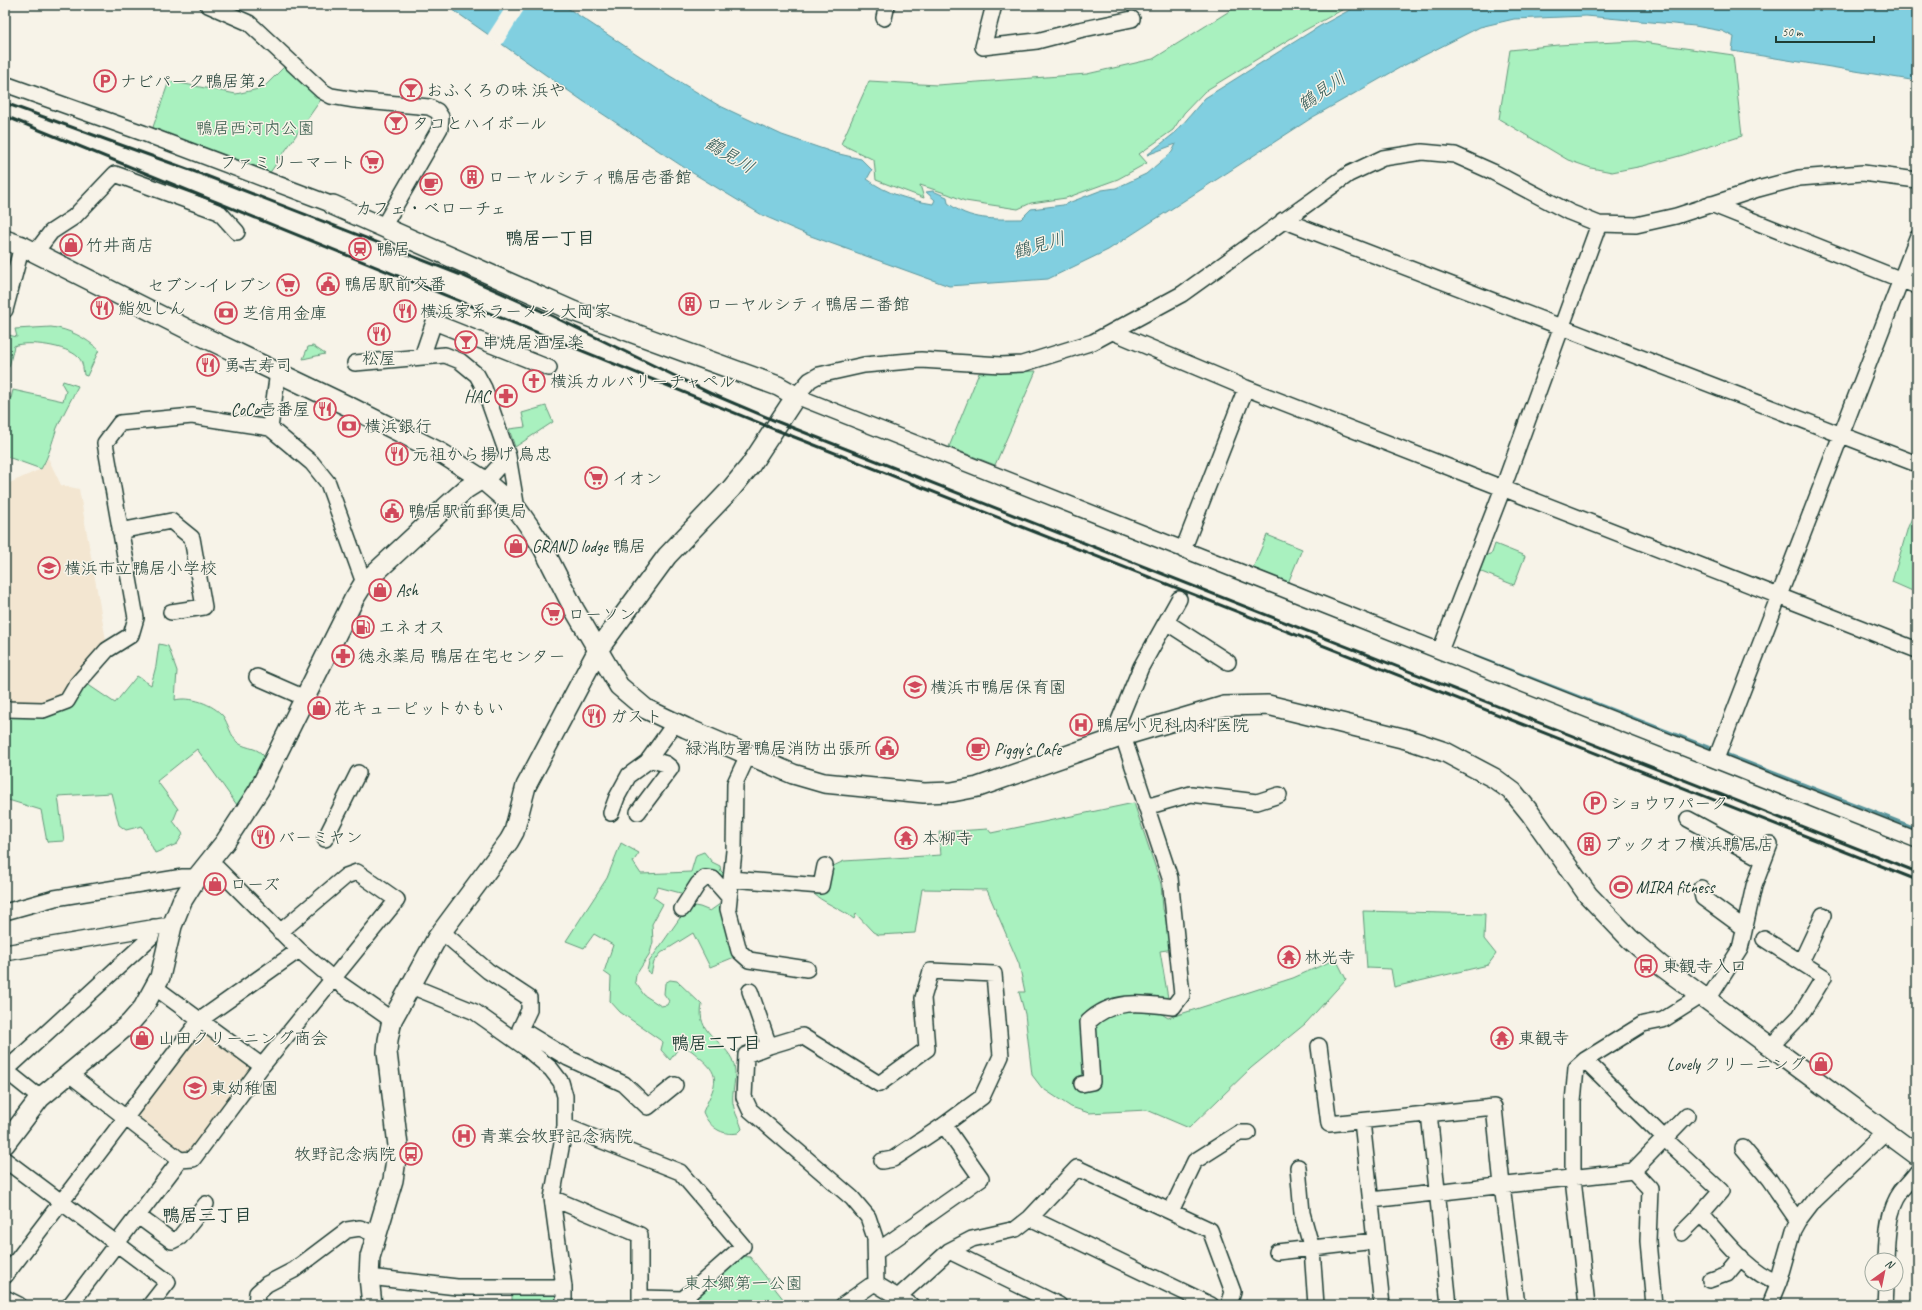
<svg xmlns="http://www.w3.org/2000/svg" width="1922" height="1310" font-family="Caveat,'Klee One',sans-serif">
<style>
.built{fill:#f3e6d1}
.green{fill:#a9f1bf;stroke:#64977a}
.water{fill:#81cfe0;stroke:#5a959b}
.pier{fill:#f7f3e8}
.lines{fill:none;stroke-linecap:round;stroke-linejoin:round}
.stream{stroke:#5a959b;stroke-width:4}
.minor-casing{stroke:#1f3d34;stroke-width:18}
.tertiary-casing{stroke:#1f3d34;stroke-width:22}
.minor{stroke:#f7f3e8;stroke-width:15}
.tertiary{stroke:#f7f3e8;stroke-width:19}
.rail{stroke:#1f3d34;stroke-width:3}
.labels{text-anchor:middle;stroke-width:3;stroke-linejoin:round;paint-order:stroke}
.poi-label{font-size:17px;fill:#1f3d34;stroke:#f7f3e8;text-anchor:start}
.park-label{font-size:17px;fill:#345849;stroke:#f7f3e8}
.water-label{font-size:18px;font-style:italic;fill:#335a56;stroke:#f7f3e8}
.neighbourhood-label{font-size:18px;font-weight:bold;fill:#1f3d34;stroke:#f7f3e8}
</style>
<rect width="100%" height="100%" fill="#f7f3e8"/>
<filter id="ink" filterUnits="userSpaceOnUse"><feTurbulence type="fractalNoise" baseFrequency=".025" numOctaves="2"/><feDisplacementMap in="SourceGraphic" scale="8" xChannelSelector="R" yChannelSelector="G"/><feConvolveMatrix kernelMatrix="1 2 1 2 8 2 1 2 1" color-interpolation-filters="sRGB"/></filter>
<g filter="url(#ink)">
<path class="built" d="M48,458L61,485L79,489L107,646L63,701L42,705L5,703V485L41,469Z
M201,1025L255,1067L187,1153L183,1154L133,1115Z"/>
<path class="green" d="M1239,5H1351L1298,34L1205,91L1184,113L1173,130L1139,154L1147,163L1118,179L1066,198L1031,203L1018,209L965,201L948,194L920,185L924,198L876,180L874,160L841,144L869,81L937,85L1087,74L1153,59Z
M1636,41L1733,55L1742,136L1683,155L1643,166L1612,172L1591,168L1568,160L1499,119L1510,50L1558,45Z
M286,65L322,98L269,174L152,130L169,81L236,94L263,88Z
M51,327C69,329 86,338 99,350L87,376L84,375C83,369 83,361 78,357C68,346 27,340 14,346L9,367L5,366L8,335L17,337L15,329Z
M313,346L325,354L303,359L308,347Z
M1036,371L995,465L949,447L979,373Z
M63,381L78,386C71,400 63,414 57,428C52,442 49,456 41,469L5,456V396L11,398L13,390L63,401L66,391L62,384Z
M546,406L553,422L515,447L509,429L525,427L522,413Z
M1917,506V593L1892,582L1908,527Z
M1267,535L1302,549L1288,583L1253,568Z
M1495,544L1525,556L1514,585L1479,571L1485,556L1492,553Z
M159,644L168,646L177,671L175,700C190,696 213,704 223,716C228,723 231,737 238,743C249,750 258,746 266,759L259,774L237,805L197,749L157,781L178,809L173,821L183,834L177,844L155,853L142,826L126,830L119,825L111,793L58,796L64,841L47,842L41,810L5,799V711L71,705L87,684L115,703L137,676L151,685L156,666Z
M1134,803L1161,884L1163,909L1174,949L1160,951L1169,1004L1157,1011L1168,1018L1293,978L1336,959L1346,979L1305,1024L1251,1068L1189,1128L1147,1110L1089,1113L1071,1107L1042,1088L1032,1075L1025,1014L1019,992H1025L1019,964L987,890L922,889L915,933L879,935L873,932L856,914L854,919C842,909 821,902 812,892L831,867L844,861L941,855L939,832L988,829L991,833Z
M621,843L639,853L633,862L641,874L691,872L696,855L704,852L712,862L720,866L721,871L724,874L727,887L717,877L688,895L658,887L653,897L663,904L652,924L653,942L650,953L636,975L635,982L644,995L661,1006L667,1005L669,1001L664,994L665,983L670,980L677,981L702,1005C696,1033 721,1038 732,1059C740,1076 729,1094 734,1108C736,1116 740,1121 742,1129L738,1133C722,1136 709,1127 703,1112C714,1086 724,1077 699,1057C692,1051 688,1047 680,1046L670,1060L661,1050L663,1042L620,1012L610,1001L611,977L604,972L613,945L594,934L584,948L566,941L607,878Z
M724,901L737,956L710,967L693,933L661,953L654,962L651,974L647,971L649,962L689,905L700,907L710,911Z
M1363,911L1485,914L1484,939L1496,954L1488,965L1394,987L1391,969L1367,968Z
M738,1256L750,1257L788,1305H653L685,1303Z
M512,1291L556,1292V1305H512Z"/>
<path class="water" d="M446,5H563L670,76L718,105L782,135L835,153L861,159L872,170L867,179C887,194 909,200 933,204L935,200L926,192L933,191L947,197L948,203C970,221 994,219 1021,219L1031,209L1063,205L1102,190L1116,188L1146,174L1172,152L1176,144L1147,155L1176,132L1205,98L1320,26L1359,5H1917V81L1732,51L1734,37L1722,31L1695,26L1586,16L1514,19L1480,27L1401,67L1313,117L1108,250L1048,279L949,286L808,235L762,215L691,172L583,101Z"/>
<path class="pier" d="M507,5H527L501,46L487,36Z"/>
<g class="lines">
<path class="stream" d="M1473,656L1917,829"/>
<g class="minor-casing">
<path id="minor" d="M208,5L249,23L322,91L331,96L355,100L429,107L437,111L441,117L440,128L383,227
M994,5L983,47L1037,41L1079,30L1132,19
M884,18L887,5
M5,84L143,133L333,205
M1917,180L1863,173L1799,178L1758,189L1676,216L1636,225L1599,224L1569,212L1493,172L1455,155L1422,152L1383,158L1349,174L1182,294L1093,342L1022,364L1001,365L921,360L864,365L819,375L810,380L796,396L1917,840
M1711,204L1917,286
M1283,220L1917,464
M35,253L51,232L74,217L115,174L219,212L237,232
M5,310L22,246
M1113,332L1246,388L1917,650
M422,357L434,322L549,368
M355,363L445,355L460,361L477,375L484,388L508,456L517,509
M270,428L278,372
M482,479L490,476L508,456
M120,531L171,521L192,538L204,607L171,612
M1183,550L1246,388
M1166,622L1228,662
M1440,651L1503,488L1599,224
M257,677L305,698
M5,709L43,710L67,701L77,684L107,650L131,635L136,618L105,443L120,423L192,416L270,428L312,463L328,483L364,583
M1111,740L1141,667L1179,599
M748,755L735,783L734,851L728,909L739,951L749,960L807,969
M1716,759L1917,238
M1146,807L1191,794L1257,802L1279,795
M638,812L671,768L666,764L649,759
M611,813L617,797L629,775L647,762L675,723
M1688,819L1764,860
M325,839L358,773
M210,861L299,950L333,979L392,1020
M731,879L821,886L825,866
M1701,888L1703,898L1744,928
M682,909L698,884L705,878L713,879L729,897
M5,912L55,898L183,877H197
M441,931L488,971L529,998V1010L520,1029L568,1058L624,1084L648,1107L675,1085
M1764,939L1824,977L1800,1016L1770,1047
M5,953L163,926
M1801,962L1823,915
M411,986L475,1012L526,1048L551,1069L561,1082L565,1096V1126L552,1198L564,1287V1305
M156,988L262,1066
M750,991L769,1046
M1707,1001L1740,949L1754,886L1770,844
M1319,1046L1329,1124L1494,1107L1502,1185L1517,1305
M1585,1060L1665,1139L1721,1191L1701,1214C1723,1238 1747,1272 1778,1283
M5,1070L40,1098
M5,1071L151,937L154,927
M68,1073L180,1160
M1082,1084L1092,1082L1088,1022C1113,998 1142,1003 1173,1007L1182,995L1170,878L1123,736
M1429,1113L1449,1305
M1362,1121L1382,1305
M565,1126L680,1172L743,1246L683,1299L640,1298
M1743,1148L1769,1179L1798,1221
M5,1160L168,1282L150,1305
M1298,1167L1302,1213L1312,1249L1316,1305
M1633,1171L1687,1115
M552,1198L640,1235V1305
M1371,1200L1633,1171L1650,1189L1648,1241L1654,1305
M1171,1211L1195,1161L1239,1133H1248
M138,1216L172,1241L180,1237L206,1204
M1030,1218L1211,1305
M1682,1233L1701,1214
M949,1251L1059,1305
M876,1252L981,1178L944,1125
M1277,1252L1375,1241
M1886,1260C1887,1238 1887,1210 1901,1191C1906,1185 1912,1179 1917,1172
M5,1276L200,1020L299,950
M369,1277L457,1287H564
M1710,1280L1727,1274L1741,1257
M876,1284L911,1305
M5,1298L19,1305
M897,1298L949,1251L972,1239L1016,1229L1030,1218L1077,1168L1210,1230L1233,1292L1229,1305
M70,1305L180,1160L193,1159L262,1066L397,900L357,872L346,876L280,932
M256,1305L257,1293L267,1284L294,1270L347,1230L360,1228L377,1235
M843,1305L870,1286L876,1284L875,1238L868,1217L852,1198L750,1110L744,1097L746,1055L769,1046L802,1036L879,1084L927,1049L923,998L931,971L994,974L1001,1056L982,1097L944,1125L893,1159L882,1161
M1587,1305L1573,1179V1102L1576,1068L1585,1060L1643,1024L1663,1020L1701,996
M1769,1305L1778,1283L1793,1230L1798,1221L1814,1200L1885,1132
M1884,1305L1885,1284"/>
</g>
<g class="tertiary-casing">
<path id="tertiary" d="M333,205L573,311L778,386L796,396L750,466L731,489L667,556L598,650L526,786L514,832L509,841L437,938L392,1020L388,1040L387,1052L398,1146L393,1180L370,1257L369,1277L372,1305
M5,240L22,246L187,329L352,408L441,453L482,479L517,509L529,526L543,548L574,609L619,686L646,709L686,728L793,774L824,783L924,793L952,792L978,787L1123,736L1224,706L1268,705L1406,739L1445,752L1494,778L1513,792L1530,813L1588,895L1630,939L1660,965L1917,1155
M5,1144L40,1098L130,1023L143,1008L160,977L172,926L182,901L197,877L225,842L259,790L354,599L364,583L448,505L466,489L482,479"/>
</g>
<use href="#minor" class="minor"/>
<use href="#tertiary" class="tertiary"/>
<path class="rail" d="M5,103L204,175L461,275L548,314L712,394L778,422L1917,872
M5,116L774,429L1917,880"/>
</g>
</g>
<defs>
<g id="parking-ring" transform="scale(1.15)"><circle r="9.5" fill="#f7f3e8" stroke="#d1495b" stroke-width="1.5"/><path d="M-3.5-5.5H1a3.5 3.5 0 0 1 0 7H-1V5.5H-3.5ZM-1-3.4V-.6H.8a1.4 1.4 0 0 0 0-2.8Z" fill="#d1495b"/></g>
<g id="bar-ring" transform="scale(1.15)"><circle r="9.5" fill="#f7f3e8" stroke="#d1495b" stroke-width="1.5"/><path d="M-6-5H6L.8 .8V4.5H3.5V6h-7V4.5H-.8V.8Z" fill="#d1495b"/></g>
<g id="supermarket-ring" transform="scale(1.15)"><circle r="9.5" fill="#f7f3e8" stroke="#d1495b" stroke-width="1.5"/><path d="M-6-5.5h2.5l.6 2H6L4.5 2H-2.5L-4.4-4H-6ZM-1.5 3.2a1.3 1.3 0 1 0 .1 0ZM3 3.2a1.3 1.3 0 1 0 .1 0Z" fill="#d1495b"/></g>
<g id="building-ring" transform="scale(1.15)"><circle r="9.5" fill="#f7f3e8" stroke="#d1495b" stroke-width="1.5"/><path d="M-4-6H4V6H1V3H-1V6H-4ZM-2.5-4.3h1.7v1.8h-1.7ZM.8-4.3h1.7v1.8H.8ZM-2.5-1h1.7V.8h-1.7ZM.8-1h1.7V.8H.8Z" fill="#d1495b"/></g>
<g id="cafe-ring" transform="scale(1.15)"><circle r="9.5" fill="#f7f3e8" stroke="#d1495b" stroke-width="1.5"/><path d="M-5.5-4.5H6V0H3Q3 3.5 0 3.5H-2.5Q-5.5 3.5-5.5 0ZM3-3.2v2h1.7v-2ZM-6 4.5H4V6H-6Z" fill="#d1495b"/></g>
<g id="shop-ring" transform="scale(1.15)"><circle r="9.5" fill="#f7f3e8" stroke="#d1495b" stroke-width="1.5"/><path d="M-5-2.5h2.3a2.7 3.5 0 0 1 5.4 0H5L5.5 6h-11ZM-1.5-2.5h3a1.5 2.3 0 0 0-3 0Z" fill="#d1495b"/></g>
<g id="station-ring" transform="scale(1.15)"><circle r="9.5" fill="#f7f3e8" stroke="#d1495b" stroke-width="1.5"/><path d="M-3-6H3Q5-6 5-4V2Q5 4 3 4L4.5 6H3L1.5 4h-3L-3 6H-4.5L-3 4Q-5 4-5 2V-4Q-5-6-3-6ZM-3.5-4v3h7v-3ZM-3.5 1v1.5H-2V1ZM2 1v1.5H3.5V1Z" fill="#d1495b"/></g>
<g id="civic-ring" transform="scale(1.15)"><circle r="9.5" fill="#f7f3e8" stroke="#d1495b" stroke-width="1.5"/><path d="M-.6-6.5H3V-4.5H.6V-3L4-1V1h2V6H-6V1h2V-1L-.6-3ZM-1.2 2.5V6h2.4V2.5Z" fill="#d1495b"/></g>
<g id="restaurant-ring" transform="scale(1.15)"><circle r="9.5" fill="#f7f3e8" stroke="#d1495b" stroke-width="1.5"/><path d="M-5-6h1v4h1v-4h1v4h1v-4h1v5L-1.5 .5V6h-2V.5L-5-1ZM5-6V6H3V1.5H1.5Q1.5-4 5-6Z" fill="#d1495b"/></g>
<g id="bank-ring" transform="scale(1.15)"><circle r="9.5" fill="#f7f3e8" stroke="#d1495b" stroke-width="1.5"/><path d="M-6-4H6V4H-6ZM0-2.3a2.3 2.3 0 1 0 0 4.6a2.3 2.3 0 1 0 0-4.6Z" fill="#d1495b"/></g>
<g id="church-ring" transform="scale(1.15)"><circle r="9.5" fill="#f7f3e8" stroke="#d1495b" stroke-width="1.5"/><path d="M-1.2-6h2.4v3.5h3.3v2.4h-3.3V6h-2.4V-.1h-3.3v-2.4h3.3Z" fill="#d1495b"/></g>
<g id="pharmacy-ring" transform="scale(1.15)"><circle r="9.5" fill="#f7f3e8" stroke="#d1495b" stroke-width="1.5"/><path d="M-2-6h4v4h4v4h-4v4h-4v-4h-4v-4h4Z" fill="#d1495b"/></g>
<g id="school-ring" transform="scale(1.15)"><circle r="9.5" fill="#f7f3e8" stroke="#d1495b" stroke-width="1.5"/><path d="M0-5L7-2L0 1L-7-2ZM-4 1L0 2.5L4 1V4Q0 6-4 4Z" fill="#d1495b"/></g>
<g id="fuel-ring" transform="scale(1.15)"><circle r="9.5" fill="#f7f3e8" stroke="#d1495b" stroke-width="1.5"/><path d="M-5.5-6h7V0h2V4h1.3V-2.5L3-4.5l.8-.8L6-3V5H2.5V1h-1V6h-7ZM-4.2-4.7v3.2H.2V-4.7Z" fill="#d1495b"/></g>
<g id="hospital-ring" transform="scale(1.15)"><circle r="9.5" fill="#f7f3e8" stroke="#d1495b" stroke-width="1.5"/><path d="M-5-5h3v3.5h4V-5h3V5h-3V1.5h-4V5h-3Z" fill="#d1495b"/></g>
<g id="temple-ring" transform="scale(1.15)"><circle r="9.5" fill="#f7f3e8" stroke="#d1495b" stroke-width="1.5"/><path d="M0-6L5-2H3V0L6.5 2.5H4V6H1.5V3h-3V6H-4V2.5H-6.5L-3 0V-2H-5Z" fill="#d1495b"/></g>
<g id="stadium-ring" transform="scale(1.15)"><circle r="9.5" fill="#f7f3e8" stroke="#d1495b" stroke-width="1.5"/><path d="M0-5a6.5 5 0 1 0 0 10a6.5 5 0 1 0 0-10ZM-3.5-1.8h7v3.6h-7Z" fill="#d1495b"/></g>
<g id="bus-ring" transform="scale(1.15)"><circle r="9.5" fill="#f7f3e8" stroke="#d1495b" stroke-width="1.5"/><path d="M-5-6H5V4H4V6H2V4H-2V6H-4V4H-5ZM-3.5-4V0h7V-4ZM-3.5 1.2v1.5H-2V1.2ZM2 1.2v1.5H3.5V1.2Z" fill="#d1495b"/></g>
</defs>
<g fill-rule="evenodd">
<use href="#parking-ring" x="105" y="81"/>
<use href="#bar-ring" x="411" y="90"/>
<use href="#bar-ring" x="396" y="123"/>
<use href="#supermarket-ring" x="372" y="162"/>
<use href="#building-ring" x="472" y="177"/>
<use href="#cafe-ring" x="431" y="184"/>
<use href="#shop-ring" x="71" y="245"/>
<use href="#station-ring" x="360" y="249"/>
<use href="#civic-ring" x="328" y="284"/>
<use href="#supermarket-ring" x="288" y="285"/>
<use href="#building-ring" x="690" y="304"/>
<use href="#restaurant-ring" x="102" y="308"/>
<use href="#restaurant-ring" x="405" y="311"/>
<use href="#bank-ring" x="226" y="313"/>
<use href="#restaurant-ring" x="379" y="334"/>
<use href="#bar-ring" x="466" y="342"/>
<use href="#restaurant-ring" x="208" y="365"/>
<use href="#church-ring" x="534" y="381"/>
<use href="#pharmacy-ring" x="506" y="396"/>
<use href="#restaurant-ring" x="325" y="409"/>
<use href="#bank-ring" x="349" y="426"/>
<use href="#restaurant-ring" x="397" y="454"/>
<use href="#supermarket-ring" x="596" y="478"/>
<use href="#civic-ring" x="392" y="511"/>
<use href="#shop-ring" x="516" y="546"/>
<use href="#school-ring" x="49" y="568"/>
<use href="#shop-ring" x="380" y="590"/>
<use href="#supermarket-ring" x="553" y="614"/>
<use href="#fuel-ring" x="363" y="627"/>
<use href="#pharmacy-ring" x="343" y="656"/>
<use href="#school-ring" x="915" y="687"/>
<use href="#shop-ring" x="319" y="708"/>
<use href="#restaurant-ring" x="594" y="716"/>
<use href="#hospital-ring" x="1081" y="725"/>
<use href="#civic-ring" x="887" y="748"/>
<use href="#cafe-ring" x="978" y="749"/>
<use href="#parking-ring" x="1595" y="803"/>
<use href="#restaurant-ring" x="263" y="837"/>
<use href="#temple-ring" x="906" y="838"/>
<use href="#building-ring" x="1589" y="844"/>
<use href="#shop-ring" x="215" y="884"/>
<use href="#stadium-ring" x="1621" y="887"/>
<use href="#temple-ring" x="1289" y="957"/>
<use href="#bus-ring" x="1646" y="966"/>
<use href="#shop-ring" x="142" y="1038"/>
<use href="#temple-ring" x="1502" y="1038"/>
<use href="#shop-ring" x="1821" y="1064"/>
<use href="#school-ring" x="195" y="1088"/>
<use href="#hospital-ring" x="464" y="1136"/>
<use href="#bus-ring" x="411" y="1154"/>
</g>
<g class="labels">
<g class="poi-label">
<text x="120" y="87">ナビパーク鴨居第2</text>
<text x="426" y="96">おふくろの味 浜や</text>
<text x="412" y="129">タコとハイボール</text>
<text x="356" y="168" text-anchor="end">ファミリーマート</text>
<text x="488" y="183">ローヤルシティ鴨居壱番館</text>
<text x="431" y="214" text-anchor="middle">カフェ・ベローチェ</text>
<text x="86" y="251">竹井商店</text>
<text x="376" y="255">鴨居</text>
<text x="344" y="290">鴨居駅前交番</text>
<text x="272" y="291" text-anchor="end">セブン-イレブン</text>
<text x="706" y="310">ローヤルシティ鴨居二番館</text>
<text x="118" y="314">鮨処しん</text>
<text x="420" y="317">横浜家系ラーメン 大岡家</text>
<text x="242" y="319">芝信用金庫</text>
<text x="482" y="348">串焼居酒屋楽</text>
<text x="379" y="364" text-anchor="middle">松屋</text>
<text x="224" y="371">勇吉寿司</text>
<text x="550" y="387">横浜カルバリーチャペル</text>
<text x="490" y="402" text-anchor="end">HAC</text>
<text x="310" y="415" text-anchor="end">CoCo壱番屋</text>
<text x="364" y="432">横浜銀行</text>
<text x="412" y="460">元祖から揚げ 鳥忠</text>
<text x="612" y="484">イオン</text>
<text x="408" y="517">鴨居駅前郵便局</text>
<text x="532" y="552">GRAND lodge 鴨居</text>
<text x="64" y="574">横浜市立鴨居小学校</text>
<text x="396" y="596">Ash</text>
<text x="568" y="620">ローソン</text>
<text x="378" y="633">エネオス</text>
<text x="358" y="662">徳永薬局 鴨居在宅センター</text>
<text x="930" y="693">横浜市鴨居保育園</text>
<text x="334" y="714">花キューピットかもい</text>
<text x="610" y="722">ガスト</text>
<text x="1096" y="731">鴨居小児科内科医院</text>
<text x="872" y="754" text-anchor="end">緑消防署鴨居消防出張所</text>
<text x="994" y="755">Piggy's Cafe</text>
<text x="1610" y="809">ショウワパーク</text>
<text x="278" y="843">バーミヤン</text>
<text x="922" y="844">本柳寺</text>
<text x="1604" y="850">ブックオフ横浜鴨居店</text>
<text x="230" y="890">ローズ</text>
<text x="1636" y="893">MIRA fitness</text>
<text x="1304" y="963">林光寺</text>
<text x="1662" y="972">東観寺入口</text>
<text x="158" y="1044">山田クリーニング商会</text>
<text x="1518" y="1044">東観寺</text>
<text x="1806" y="1070" text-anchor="end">Lovely クリーニング</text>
<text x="210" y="1094">東幼稚園</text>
<text x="480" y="1142">青葉会牧野記念病院</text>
<text x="396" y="1160" text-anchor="end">牧野記念病院</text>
</g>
<g class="park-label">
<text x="255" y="134">鴨居西河内公園</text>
<text x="743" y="1289">東本郷第一公園</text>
</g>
<g class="water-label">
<text transform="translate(1322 91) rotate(-35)" y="6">鶴見川</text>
<text transform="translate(730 155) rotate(31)" y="6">鶴見川</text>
<text transform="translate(1039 245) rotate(-16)" y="6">鶴見川</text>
</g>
<g class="neighbourhood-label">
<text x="550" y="244">鴨居一丁目</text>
<text x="716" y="1049">鴨居二丁目</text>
<text x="207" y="1221">鴨居三丁目</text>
</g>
</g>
<rect width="1922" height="1310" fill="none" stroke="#f7f3e8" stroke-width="20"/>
<rect x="10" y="10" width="1902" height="1290" fill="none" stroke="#1f3d34" stroke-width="1.5" filter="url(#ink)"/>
<g transform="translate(1884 1272) rotate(33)"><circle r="19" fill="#f7f3e8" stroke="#a1aaa0"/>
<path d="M0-3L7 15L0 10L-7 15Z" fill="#d1495b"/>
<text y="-6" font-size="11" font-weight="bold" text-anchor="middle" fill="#1f3d34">N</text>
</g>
<path d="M1776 36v6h98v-6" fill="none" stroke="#1f3d34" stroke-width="2"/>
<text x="1782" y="36" font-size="12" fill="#1f3d34" stroke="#f7f3e8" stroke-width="3" paint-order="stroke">50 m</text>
</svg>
